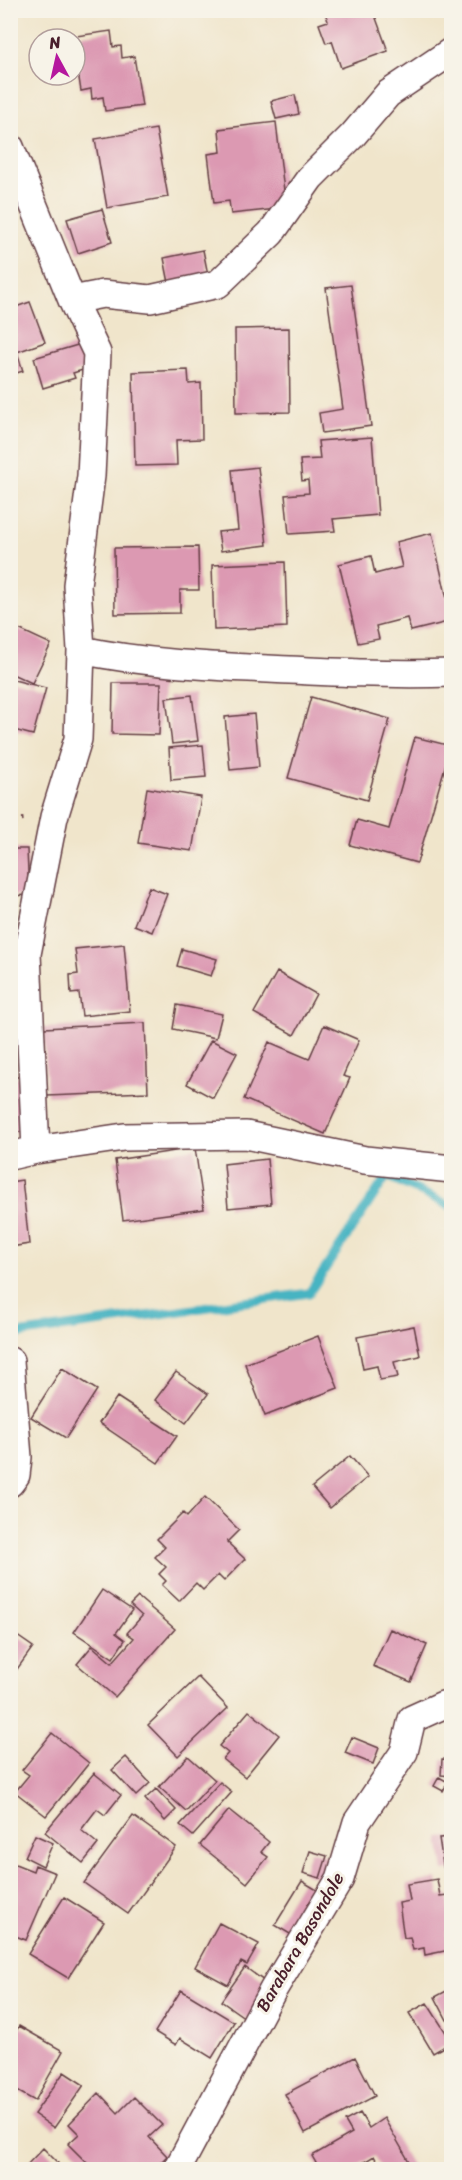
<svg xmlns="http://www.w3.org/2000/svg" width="462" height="2180" font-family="Sriracha,sans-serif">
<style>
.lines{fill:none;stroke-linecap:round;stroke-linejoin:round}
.stream{stroke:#47b4c2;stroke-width:9}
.building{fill:#dc99b2}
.street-casing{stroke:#633d43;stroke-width:30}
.path{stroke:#633d43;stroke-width:4;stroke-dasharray:1.5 4.5;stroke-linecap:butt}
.street{stroke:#fff;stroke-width:27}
.labels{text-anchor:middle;stroke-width:6;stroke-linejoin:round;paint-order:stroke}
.street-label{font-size:18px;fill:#4a1f2b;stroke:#f7f3e8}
</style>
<rect width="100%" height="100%" fill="#f7f3e8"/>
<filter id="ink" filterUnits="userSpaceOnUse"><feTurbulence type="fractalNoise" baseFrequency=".0167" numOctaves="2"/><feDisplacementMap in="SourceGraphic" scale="12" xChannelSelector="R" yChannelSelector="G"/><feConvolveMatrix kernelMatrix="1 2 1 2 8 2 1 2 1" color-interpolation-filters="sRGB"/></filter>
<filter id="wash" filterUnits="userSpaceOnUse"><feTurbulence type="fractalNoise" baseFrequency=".008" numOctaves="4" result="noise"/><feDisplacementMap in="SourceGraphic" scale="24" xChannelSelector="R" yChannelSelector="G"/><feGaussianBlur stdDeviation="1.35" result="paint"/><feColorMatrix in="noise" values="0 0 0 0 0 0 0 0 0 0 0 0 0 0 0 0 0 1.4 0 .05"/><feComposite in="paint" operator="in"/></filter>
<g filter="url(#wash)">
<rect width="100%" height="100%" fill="#f0e5cb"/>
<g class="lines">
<path class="stream" d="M10,1335L309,1293L387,1176L452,1207"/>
</g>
<g id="blocks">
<path class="building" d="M324,10H373L388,51L341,68L332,41L326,43L319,24L328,21Z
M111,31L113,47L121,46L122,58L134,56L142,106L105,111L103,97L92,99L91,89L81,91L77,65L75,66V39L62,38Z
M295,95L299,114L276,119L271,101Z
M276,122L286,208L231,214L229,201L214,203L208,154L221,152L219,129Z
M156,129L168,197L107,208L95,139Z
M102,209L112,242L78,253L67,219Z
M203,250L208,275L169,283L164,258Z
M351,285L371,426L322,433L319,413L343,409L326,288Z
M30,302L45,342L17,352L23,371L10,375V309Z
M289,328L290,412L236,413L235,329Z
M81,344L89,368L73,373L75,378L43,388L34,358Z
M188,370L189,384L201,383L202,439L176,440L177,465L135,466L133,372Z
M372,437L378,515L333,519L335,531L289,534L285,495L309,493L308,480L302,481L300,460L320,459L318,441Z
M258,467L267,545L221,551L218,532L238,530L232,470Z
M432,533L452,621L411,631L407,618L376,626L379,639L358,643L339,564L371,556L375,574L402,567L396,542Z
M198,547L199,590H180V613L115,614L114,548Z
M285,562L287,627L214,630L212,565Z
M10,625L51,644L32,683L10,673Z
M10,679L46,688L33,735L10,729Z
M113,683H161L159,735L112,734Z
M192,695L198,741L172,744L166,698Z
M311,697L390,719L367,800L288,778Z
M254,714L259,767L230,770L225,717Z
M415,737L451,746L417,863L350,845L357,820L389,829Z
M203,745L206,777L171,780L169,748Z
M147,788L201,797L192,851L138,843Z
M10,849H27L29,895L10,896Z
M149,887L167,894L152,932L134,925Z
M124,944L130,1011L82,1016L79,993L71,994L70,975L78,974L75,949Z
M182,949L217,959L211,976L177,966Z
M277,972L316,994L294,1035L254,1013Z
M177,1005L222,1014L216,1038L173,1029Z
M145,1023L148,1092L47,1096L44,1028Z
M324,1025L359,1040L343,1076L350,1078L325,1134L244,1099L269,1042L309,1059Z
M211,1040L237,1053L213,1098L187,1084Z
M10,1077H21L22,1132H10Z
M195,1148L204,1209L123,1220L115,1160Z
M267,1159L271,1204L228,1208L224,1164Z
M22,1180L29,1244L10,1247V1182Z
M414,1326L420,1356L394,1362L398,1377L380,1380L377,1366L363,1369L357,1337Z
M318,1336L338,1388L265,1416L245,1364Z
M62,1368L97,1390L66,1438L31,1417Z
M176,1372L208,1394L186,1423L155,1400Z
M117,1397L177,1436L158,1463L99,1423Z
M350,1456L368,1477L330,1508L312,1487Z
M205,1497L239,1530L227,1542L245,1559L224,1581L218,1575L203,1590L196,1583L179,1601L162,1585L166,1581L159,1574L166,1567L155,1557L165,1547L157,1539L183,1513L187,1517Z
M102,1590L132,1610L116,1633L125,1640L113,1658L74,1632Z
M138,1597L175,1629L115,1697L77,1664L92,1646L112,1663L134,1638L127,1633L142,1616L130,1605Z
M390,1629L427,1645L411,1682L373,1666Z
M10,1631L33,1647L10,1679Z
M198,1677L228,1708L178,1756L148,1725Z
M249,1711L279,1735L245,1777L223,1759L228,1753L219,1746Z
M52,1733L89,1763L46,1816L15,1792L29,1775L22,1770Z
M352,1737L379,1748L373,1764L345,1753Z
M188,1756L215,1780L186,1811L159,1787Z
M126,1757L150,1783L136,1796L112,1770Z
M442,1759L452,1760L451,1776L441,1775Z
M94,1773L121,1795L105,1815L97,1809L81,1830L98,1844L83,1863L45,1832Z
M439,1777L448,1782L443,1791L434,1786Z
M220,1782L232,1792L193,1836L180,1825Z
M156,1789L176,1810L165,1821L145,1799Z
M229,1810L269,1842L261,1852L268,1857L247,1883L200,1845Z
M133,1816L176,1847L128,1914L84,1883Z
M35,1835L53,1843L43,1866L25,1857Z
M452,1837V1870L444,1871L439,1838Z
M310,1851L327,1856L320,1878L303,1873Z
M10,1862L33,1871L35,1865L55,1873L26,1940L10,1934V1903L13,1897L10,1896Z
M437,1879L440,1896L448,1895L452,1931L446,1932L450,1950L425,1955L424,1948L413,1950L410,1937L404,1938L399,1903L410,1901L407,1884Z
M302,1881L322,1893L295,1937L275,1925Z
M64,1897L104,1922L68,1978L28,1954Z
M219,1923L259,1944L247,1965L241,1962L228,1985L195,1967Z
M245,1967L272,1987L248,2020L221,2001Z
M452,1988V2018L447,2020L435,1997Z
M181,1990L234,2022L212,2058L180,2038L176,2045L155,2032Z
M427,2003L452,2042L433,2053L409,2013Z
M19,2026L63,2051L35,2101L10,2087V2041Z
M355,2057L375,2096L305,2133L285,2094Z
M64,2072L84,2085L54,2128L34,2114Z
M99,2093L118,2113L134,2097L162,2125L149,2137L167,2156L153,2170H115L110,2164L105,2170H94L68,2144L79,2134L69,2124Z
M360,2113L369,2128L384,2118L414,2170H382L374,2156L351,2170H320L312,2156L352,2133L345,2121Z
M43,2148L58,2163L52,2170H22Z"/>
</g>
</g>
<g filter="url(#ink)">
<use href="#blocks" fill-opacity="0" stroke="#633d43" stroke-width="1.5"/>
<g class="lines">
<g class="street-casing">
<path id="street" d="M10,147L72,300L97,353L91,476L77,585L81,650L78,739L54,817L27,954L36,1150L10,1156
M72,300L103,294L150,299L218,284L271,233L310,178L353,135L388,94L452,51
M81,650C143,663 205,666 268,669C329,672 390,675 452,673
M36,1150L124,1137L246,1135L365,1160L452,1169
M10,1361L18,1457L16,1475L10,1483
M177,2170L273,1990L340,1879L357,1822L404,1752L412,1719L443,1705L452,1704"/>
</g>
<path class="path" d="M10,820L24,819"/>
<use href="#street" class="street"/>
</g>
</g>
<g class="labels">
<g class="street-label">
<text transform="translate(300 1942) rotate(-60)" y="6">Barabara Basondole</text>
</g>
</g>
<rect width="462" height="2180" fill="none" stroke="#f7f3e8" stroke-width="36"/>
<g transform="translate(57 57) rotate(352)"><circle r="28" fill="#f7f3e8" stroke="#b29e9c" stroke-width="1.5"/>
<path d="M0-4.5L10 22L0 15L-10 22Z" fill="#b5179e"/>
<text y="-9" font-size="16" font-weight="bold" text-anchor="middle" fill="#4a1f2b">N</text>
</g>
</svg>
